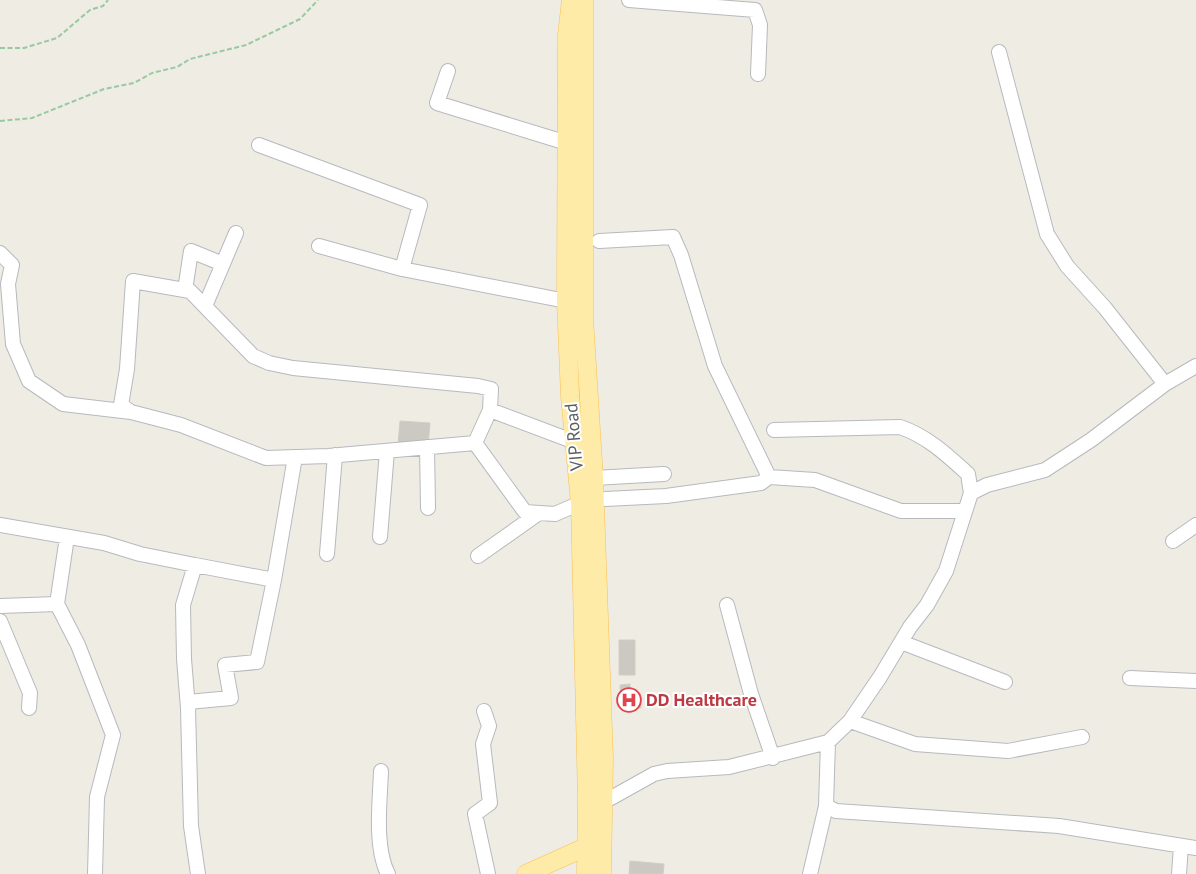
<svg xmlns="http://www.w3.org/2000/svg" width="1196" height="874" font-family="'PT Sans',sans-serif">
<style>
.building{fill:#ccc8c2;stroke:#d4cdc1}
.lines{fill:none;stroke-linecap:round;stroke-linejoin:round}
.minor-casing{stroke:#b6babe;stroke-width:16}
.major-casing{stroke:#f9c052;stroke-width:19}
.path{stroke:#97caa2;stroke-width:2;stroke-dasharray:5 2.5;stroke-linecap:butt}
.minor{stroke:#fff;stroke-width:14}
.major{stroke:#ffeba8;stroke-width:18}
.labels{text-anchor:middle;stroke-width:4;stroke-linejoin:round;paint-order:stroke}
.street-label{font-size:18px;fill:#5b6065;stroke:#fff}
.health-label{font-size:18px;font-weight:bold;fill:#be3a42;stroke:#fff;text-anchor:start}
</style>
<rect width="100%" height="100%" fill="#efece3"/>
<path class="building" d="M400,421L430,423L428,446L398,444Z
M619,640H635V675H619Z
M630,684V693H640L641,708L622,709L620,685Z
M630,861L664,864L663,874H629Z"/>
<g class="lines">
<g class="minor-casing">
<path id="minor" d="M629,0L755,10L760,25L758,74
M999,52L1047,234L1067,266L1105,308L1165,384
M448,71L437,103L567,143
M259,145L420,205L402,269L566,301
M599,241L673,237L681,255L715,366L769,477
M319,246L402,269
M0,253L12,265L8,284L13,344L29,381L63,404L131,412L181,425L266,458L328,456L475,443L490,410L575,442
M185,290L191,251L223,264
M205,306L236,233
M131,412L121,405L127,369L133,281L190,291L253,356L269,363L293,368L478,386L491,389L490,410
M774,430L900,427C927,436 947,455 968,474L971,493
M475,443L525,512L555,514L580,503
M427,447L428,508
M594,478L664,474
M605,499L666,496L761,483L769,477L815,480L901,511H964
M0,525L104,543L140,554L195,565L183,605L184,659L188,708L191,826L198,874
M67,537L57,604L78,645L113,735L97,797L95,874
M380,537L387,451
M1173,541L1196,525
M327,554L335,455
M478,556L539,513
M274,580L295,457
M727,605L751,694L773,758
M0,606L57,604
M0,621L30,693L29,708
M901,642L1005,682
M1130,678L1196,681
M188,702L231,698L225,665L257,662L274,580L195,565
M484,711L489,726L483,744L490,803L475,814L488,874
M850,721L915,744L1008,751L1082,737
M828,742L826,806L836,811L1059,826L1196,848
M381,771C380,801 374,847 388,874
M594,799L611,798L654,774L667,771L729,767L828,742L850,721L880,677L910,627L927,605L946,571L971,493L987,485L1045,470L1091,440L1165,384L1196,366
M810,874L826,806
M1179,874L1181,846"/>
</g>
<g class="major-casing">
<path id="major" d="M571,0L567,35L566,301L570,396L580,503L587,799L586,874
M584,0V318L594,478L604,758L602,874
M526,874L588,846H597"/>
</g>
<path class="path" d="M0,48H24L57,38L90,10L103,6L108,0
M0,121L32,118L104,89L134,83L152,73L177,67L190,59L246,45L300,19L318,0"/>
<use href="#minor" class="minor"/>
<use href="#major" class="major"/>
</g>
<defs>
<g id="hospital-ring" transform="scale(1.25)"><circle r="9.5" fill="#fff" stroke="#e0444e" stroke-width="1.5"/><path d="M-5-5h3v3.5h4V-5h3V5h-3V1.5h-4V5h-3Z" fill="#e0444e"/></g>
</defs>
<g fill-rule="evenodd">
<use href="#hospital-ring" x="629" y="700"/>
</g>
<g class="labels">
<g class="street-label">
<text transform="translate(574 437) rotate(-95)" y="6">VIP Road</text>
</g>
<g class="health-label">
<text x="646" y="706">DD Healthcare</text>
</g>
</g>
</svg>
